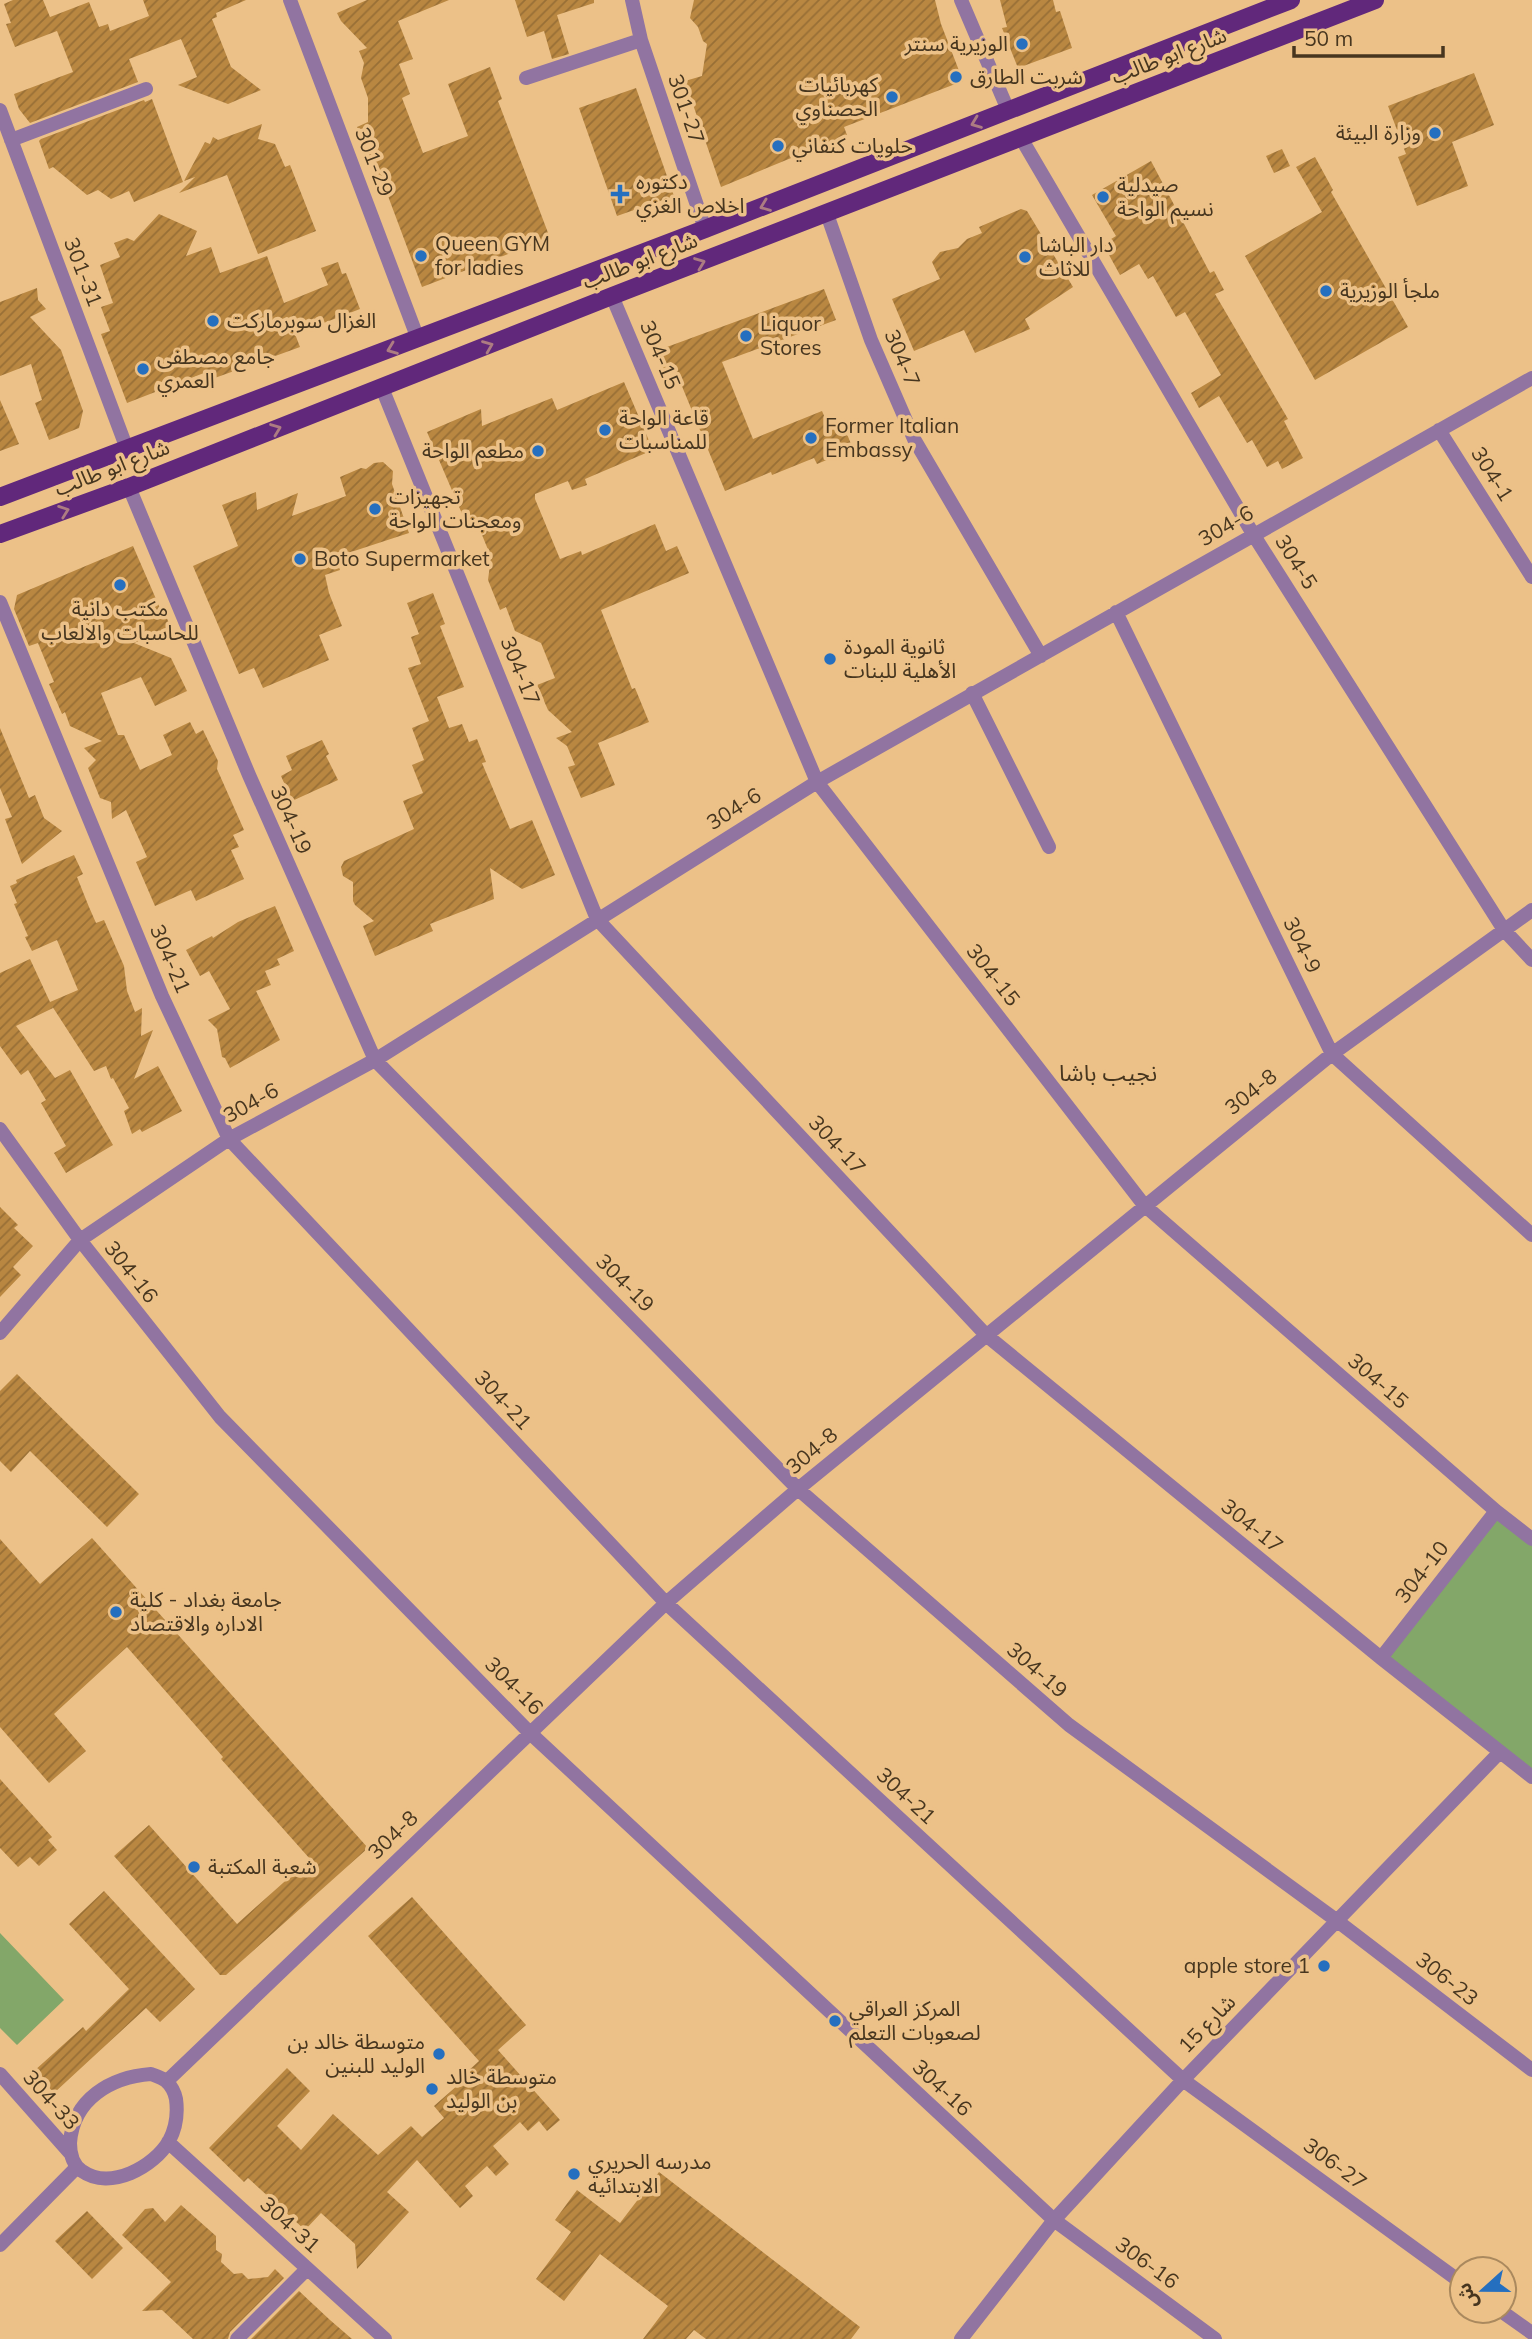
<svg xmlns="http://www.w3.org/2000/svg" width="1532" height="2339" font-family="Mulish,'Noto Sans Arabic',sans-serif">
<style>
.grass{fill:#83a769}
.building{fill:url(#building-hatch)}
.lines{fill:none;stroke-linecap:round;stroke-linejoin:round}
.minor{stroke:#9174a1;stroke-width:14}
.primary{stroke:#61287b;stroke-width:18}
.oneway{stroke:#ad7c82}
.poi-dot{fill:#256fbf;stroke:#ecc188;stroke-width:2.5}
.labels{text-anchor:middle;stroke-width:7;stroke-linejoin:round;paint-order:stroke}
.poi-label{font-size:21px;fill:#47361f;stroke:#ecc188;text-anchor:start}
.street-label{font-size:21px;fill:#47361f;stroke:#ecc188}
.neighbourhood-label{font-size:23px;fill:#47361f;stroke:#ecc188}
</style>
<defs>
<pattern id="building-hatch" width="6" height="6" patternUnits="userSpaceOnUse" patternTransform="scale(1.75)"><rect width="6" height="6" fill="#b98741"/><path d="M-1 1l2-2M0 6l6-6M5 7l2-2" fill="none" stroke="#986f36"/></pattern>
</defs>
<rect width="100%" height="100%" fill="#ecc188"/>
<path class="grass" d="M1496,1511L1532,1539V1777L1381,1658Z
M0,1933L64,2000L17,2045L0,2028Z"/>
<path class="building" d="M13,0H43L50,17L89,2L99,27L108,24L110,31L149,16L143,0H246L216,13L217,17L212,19L231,67L261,90L228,104L178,85L197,77L181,39L129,59L138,82L30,123L19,109L14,94L73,72L57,31L15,47L6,24L11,23L4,4Z
M367,0H449L398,21L413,59L399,64L410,94L402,98L423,153L468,136L448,84L490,67L502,99L498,101L550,238L422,287L382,180L380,181L357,127L368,122V98L361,78L364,63L359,51L367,48L341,21L337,13Z
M515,0H594V3L557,15L569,54L552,59L544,31L527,37Z
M694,0H935L941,24L963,81L844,127L847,135L721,187L685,81L702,76L707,44L703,41L698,27L690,18Z
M1000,0H1053L1056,12L1060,11L1072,48L1018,68L1002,28L1007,27Z
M1474,73L1494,125L1452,142L1468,186L1417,206L1398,157L1406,154L1388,106Z
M636,88L674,196L617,216L579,108Z
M152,99L183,182L134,202L129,191L111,199L98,190L87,195L53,167L49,169L39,141L41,139L144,100L145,102Z
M262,124L258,139L275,144L285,167L290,165L316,231L258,254L227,175L179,193L195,177L184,181L205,142L210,144L213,137L218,140Z
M1282,149L1290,166L1274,173L1266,156Z
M1315,157L1333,190L1331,192L1408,327L1315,380L1245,256L1322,212L1296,167Z
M1151,161L1210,273L1214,271L1224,290L1215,294L1288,419L1284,421L1303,458L1282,469L1278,461L1267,467L1252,440L1247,443L1219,396L1199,408L1191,393L1221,375L1185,312L1176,317L1153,276L1148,279L1139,264L1120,275L1103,244L1116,236L1092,195Z
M1021,209L1027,211L1073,287L1025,319L1030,329L975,353L964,330L914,351L892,299L940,279L932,262L940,252L958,248L967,239L982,233L979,227Z
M159,214L197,231L186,256L211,247L220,273L267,256L284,303L328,285L321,268L338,262L342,274L346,273L360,309L295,334L300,347L212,379L209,371L127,403L101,334L110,331L101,307L113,303L100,265L120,257L114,243L127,238L134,241Z
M37,288L38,300L46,309L30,317L61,350L83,411L79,428L49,440L35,403L42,400L31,364L0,376V302Z
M824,289L836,320L722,362L753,439L822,411L828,425L841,419L853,449L817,464L814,458L772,475L771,472L725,491L679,379L668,383L656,351Z
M624,382L653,450L585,479L587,485L572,490L568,481L535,494V499L560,559L581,551L582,555L655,524L666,551L677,546L689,573L601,610L632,689L635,688L649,722L598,743L615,785L581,798L568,767L575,765L567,746L556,738L572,732L548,710L537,685L555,678L541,643L515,631L506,607L500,610L488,580L491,557L478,525L472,527L469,518L463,516L427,432L481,409L482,426L552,398L557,410Z
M0,400L19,444L0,451Z
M383,462L393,471L392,484L409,533L348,553V554L336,559L340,570L325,575L329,593L342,626L319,635L329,660L263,688L254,668L239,674L193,566L238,546L222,505L256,492L257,510L298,493L292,516L346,496L340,477L361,468L366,469L374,463Z
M133,546L163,615L165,614L171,628L134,643L171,658L187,691L155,706L141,677L101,693L118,735H124L140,770L172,755L163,735L190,722L196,734L203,730L218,761L217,769L244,830L233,835L239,847L231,850L244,879L196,901L191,890L155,906L136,862L147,857L126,810L112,819L111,802L100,798L88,768L96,760L84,748L102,741L70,726L65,712L62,714L49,684L54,682L38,643L29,646L14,609L17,595Z
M433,593L445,624L440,626L464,687L437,697L449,728L462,724L469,742L477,739L486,762L482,763L510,829L532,820L555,875L522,889L490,868L494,899L430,924L433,931L375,956L363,926L374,921L355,905L353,901V882L343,876L341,867L344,861L414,829L403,801L423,793L412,765L424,760L412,728L429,721L408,668L421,664L411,637L419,634L407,603Z
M0,728L29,798L35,795L44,818L62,831L22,864L5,819L12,817L0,788Z
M322,740L329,754L326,756L338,780L292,801L281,776L292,770L286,756Z
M74,855L83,874L77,877L89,907L96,923L104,920L124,966L127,991L135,1012L142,1008L141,1036L153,1030L134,1079L158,1066L182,1111L142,1132L140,1129L132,1134L124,1111L129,1108L113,1078L111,1079L106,1066L94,1071L52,1006L53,1008L16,1026L55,1078L70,1070L113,1145L66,1173L54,1153L66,1146L41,1103L46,1100L28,1070L21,1075L0,1046V973L30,959L50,1002L78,990L57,940L32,951L25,937L28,936L14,904L17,903L10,886L17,883L16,880Z
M275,906L294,951L277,959L280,965L265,971L271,985L256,991L280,1040L230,1068L225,1058L222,1057L217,1029L208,1020L230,1009L209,971L200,976L186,950L212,936L213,938L238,922Z
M0,1207L18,1225L14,1228L33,1246L13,1267L21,1275L0,1297Z
M17,1374L139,1494L107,1527L30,1451L11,1472L0,1461V1391Z
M92,1538L368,1848L226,1975H220L114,1856L149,1825L237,1924L310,1859L221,1759L223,1757L127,1647L54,1714L86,1751L49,1783L0,1727V1539L40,1584Z
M0,1779L52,1837L48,1840L57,1850L39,1866L30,1857L18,1867L0,1848Z
M104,1891L195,1989L160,2022L146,2008L54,2093L34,2071L83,2027L86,2031L129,1989L69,1924Z
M412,1897L526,2025L498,2050L560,2120L547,2131L539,2121L528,2131L520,2122L493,2146L509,2164L496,2176L487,2166L465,2186L473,2196L460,2208L417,2160L387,2192L409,2212L357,2269L355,2244L321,2213L305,2230L248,2178L244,2182L209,2148L287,2068L310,2091L277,2126L301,2150L333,2114L378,2155L411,2126L422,2137L444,2118L434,2106L458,2085L456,2082L479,2061L368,1936Z
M659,2172L860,2327L851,2339H706L694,2330L686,2339H643L668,2306L600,2254L564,2301L536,2279L571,2232L555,2220L577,2190L620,2223Z
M181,2205L216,2236V2250L222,2254L221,2262L234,2274L242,2273L248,2279L268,2277L275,2269L284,2278L230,2332L228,2339H193L162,2310L142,2311L171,2282L122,2235L145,2209L153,2208L165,2222Z
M87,2211L123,2248L92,2279L55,2241Z
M299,2291L330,2320L352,2339H251Z"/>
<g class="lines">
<path class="minor" d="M290,0L418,339
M632,0L641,40L705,229
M961,0L1008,110
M526,78L641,40
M0,110L127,449
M1021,138L1253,534L1504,930L1532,960
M11,140L146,89
M827,214L871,340L914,439L1041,656
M612,296L817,782L1144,1205L1496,1511L1532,1539
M382,388L597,919L986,1335L1381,1658L1532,1777
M1439,430L1532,577
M129,487L249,775L375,1060L798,1489L1069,1725L1336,1920L1532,2070
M0,602L162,996L229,1139L666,1603L1183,2080L1462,2283
M1116,612L1332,1054L1532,1235
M972,693L1049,847
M0,1129L80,1240L220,1417L529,1732L1054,2220L1215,2339
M0,1333L80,1240L229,1139L375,1060L817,782L1532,378
M1381,1658L1496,1511
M0,2074L71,2154
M151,2074C156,2076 162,2078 166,2081C171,2085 175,2093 176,2099C178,2114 176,2128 169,2141C154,2167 110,2191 82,2171C73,2165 70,2154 70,2143C73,2099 111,2077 151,2074Z
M167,2081L666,1603L798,1489L1332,1054L1532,910
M168,2142L385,2339
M0,2245L77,2167
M1501,2311L1532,2333
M237,2339L307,2269
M961,2339L1054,2220L1183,2080L1500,1752"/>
<path class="primary" d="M0,497L705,229L1291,0
M0,534L129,487L612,296L1375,0"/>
</g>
<defs><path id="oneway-chevron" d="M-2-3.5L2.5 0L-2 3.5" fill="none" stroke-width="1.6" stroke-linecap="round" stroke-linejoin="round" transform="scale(1.75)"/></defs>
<g class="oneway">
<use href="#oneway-chevron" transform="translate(976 123) rotate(159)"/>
<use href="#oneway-chevron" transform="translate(765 206) rotate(159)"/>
<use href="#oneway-chevron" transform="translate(700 263) rotate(-21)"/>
<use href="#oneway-chevron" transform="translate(488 346) rotate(-22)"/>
<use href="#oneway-chevron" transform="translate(392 349) rotate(159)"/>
<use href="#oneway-chevron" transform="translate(276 429) rotate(-21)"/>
<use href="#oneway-chevron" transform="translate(64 511) rotate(-20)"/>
</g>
<g class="poi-dot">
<circle cx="1022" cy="44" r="7"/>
<circle cx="956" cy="77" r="7"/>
<circle cx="892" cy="97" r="7"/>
<circle cx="1435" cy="133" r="7"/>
<circle cx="778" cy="146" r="7"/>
<path d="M616.5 183.5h7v7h7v7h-7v7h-7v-7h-7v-7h7z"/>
<circle cx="1103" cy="197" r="7"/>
<circle cx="421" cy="256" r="7"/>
<circle cx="1025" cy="257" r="7"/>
<circle cx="1326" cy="291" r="7"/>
<circle cx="213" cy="321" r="7"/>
<circle cx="746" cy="336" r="7"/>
<circle cx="143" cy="369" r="7"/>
<circle cx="605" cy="430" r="7"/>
<circle cx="811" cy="438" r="7"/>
<circle cx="538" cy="451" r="7"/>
<circle cx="375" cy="509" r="7"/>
<circle cx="300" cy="559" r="7"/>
<circle cx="120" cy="585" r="7"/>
<circle cx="830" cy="659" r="7"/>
<circle cx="116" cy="1612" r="7"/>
<circle cx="194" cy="1867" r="7"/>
<circle cx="1324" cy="1966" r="7"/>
<circle cx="835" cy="2021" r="7"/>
<circle cx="439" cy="2054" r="7"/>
<circle cx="432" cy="2089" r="7"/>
<circle cx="574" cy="2174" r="7"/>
</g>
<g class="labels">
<g class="poi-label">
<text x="1008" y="51" text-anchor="end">الوزيرية سنتر</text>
<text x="970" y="84">شربت الطارق</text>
<text x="878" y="92" text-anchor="end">كهربائيات<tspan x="878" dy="24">الحصناوي</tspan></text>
<text x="1421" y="140" text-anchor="end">وزارة البيئة</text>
<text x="792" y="153">حلويات كنفاني</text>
<text x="636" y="189">دكتوره<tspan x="636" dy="24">اخلاص الغزي</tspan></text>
<text x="1117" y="192">صيدلية<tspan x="1117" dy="24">نسيم الواحة</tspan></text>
<text x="435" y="251">Queen GYM<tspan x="435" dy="24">for ladies</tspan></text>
<text x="1039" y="252">دار الباشا<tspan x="1039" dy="24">للاثاث</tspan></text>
<text x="1340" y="298">ملجأ الوزيرية</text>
<text x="227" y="328">الغزال سوبرماركت</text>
<text x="760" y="331">Liquor<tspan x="760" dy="24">Stores</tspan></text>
<text x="157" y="364">جامع مصطفى<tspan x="157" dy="24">العمري</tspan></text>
<text x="619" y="425">قاعة الواحة<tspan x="619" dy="24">للمناسبات</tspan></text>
<text x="825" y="433">Former Italian<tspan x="825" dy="24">Embassy</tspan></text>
<text x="524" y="458" text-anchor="end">مطعم الواحة</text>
<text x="389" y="504">تجهيزات<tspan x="389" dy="24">ومعجنات الواحة</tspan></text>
<text x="314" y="566">Boto Supermarket</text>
<text x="120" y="616" text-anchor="middle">مكتب دانية<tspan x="120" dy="24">للحاسبات والالعاب</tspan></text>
<text x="844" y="654">ثانوية المودة<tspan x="844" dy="24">الأهلية للبنات</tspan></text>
<text x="130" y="1607">جامعة بغداد - كلية<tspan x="130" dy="24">الاداره والاقتصاد</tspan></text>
<text x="208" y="1874">شعبة المكتبة</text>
<text x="1310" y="1973" text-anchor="end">apple store 1</text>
<text x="849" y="2016">المركز العراقي<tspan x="849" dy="24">لصعوبات التعلم</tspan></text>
<text x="425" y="2049" text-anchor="end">متوسطة خالد بن<tspan x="425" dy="24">الوليد للبنين</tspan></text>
<text x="446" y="2084">متوسطة خالد<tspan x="446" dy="24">بن الوليد</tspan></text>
<text x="588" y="2169">مدرسه الحريري<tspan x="588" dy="24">الابتدائيه</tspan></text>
</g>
<g class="street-label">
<text transform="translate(1169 56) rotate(-21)" y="7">شارع ابو طالب</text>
<text transform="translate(686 109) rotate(71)" y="7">301-27</text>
<text transform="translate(374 162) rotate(69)" y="7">301-29</text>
<text transform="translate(640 261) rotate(-21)" y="7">شارع ابو طالب</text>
<text transform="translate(83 272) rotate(69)" y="7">301-31</text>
<text transform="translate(660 355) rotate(67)" y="7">304-15</text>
<text transform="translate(902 358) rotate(67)" y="7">304-7</text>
<text transform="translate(112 468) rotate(-21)" y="7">شارع ابو طالب</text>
<text transform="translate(1492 474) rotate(58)" y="7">304-1</text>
<text transform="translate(1226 526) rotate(-30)" y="7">304-6</text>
<text transform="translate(1296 562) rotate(58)" y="7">304-5</text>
<text transform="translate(520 671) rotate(68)" y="7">304-17</text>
<text transform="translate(734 809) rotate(-32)" y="7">304-6</text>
<text transform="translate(291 820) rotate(66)" y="7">304-19</text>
<text transform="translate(1302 945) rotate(64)" y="7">304-9</text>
<text transform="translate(170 959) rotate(67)" y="7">304-21</text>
<text transform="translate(993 975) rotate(52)" y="7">304-15</text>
<text transform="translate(1251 1092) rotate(-39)" y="7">304-8</text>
<text transform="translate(251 1103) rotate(-29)" y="7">304-6</text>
<text transform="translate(837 1145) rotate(47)" y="7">304-17</text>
<text transform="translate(131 1272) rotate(52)" y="7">304-16</text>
<text transform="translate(625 1283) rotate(45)" y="7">304-19</text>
<text transform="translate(1378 1381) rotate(41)" y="7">304-15</text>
<text transform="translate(503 1400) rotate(47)" y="7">304-21</text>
<text transform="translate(812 1451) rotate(-40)" y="7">304-8</text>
<text transform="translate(1252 1526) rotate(39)" y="7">304-17</text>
<text transform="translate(1422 1572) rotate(-52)" y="7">304-10</text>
<text transform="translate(1037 1670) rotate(41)" y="7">304-19</text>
<text transform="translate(514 1686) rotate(45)" y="7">304-16</text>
<text transform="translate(906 1796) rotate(43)" y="7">304-21</text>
<text transform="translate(393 1835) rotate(-44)" y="7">304-8</text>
<text transform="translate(1447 1979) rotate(38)" y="7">306-23</text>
<text transform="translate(1207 2024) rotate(-46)" y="7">شارع 15</text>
<text transform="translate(942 2088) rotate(43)" y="7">304-16</text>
<text transform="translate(51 2100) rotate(48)" y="7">304-33</text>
<text transform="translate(1335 2164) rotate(36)" y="7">306-27</text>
<text transform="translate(290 2225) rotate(42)" y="7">304-31</text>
<text transform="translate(1147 2263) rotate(36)" y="7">306-16</text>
</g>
<g class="neighbourhood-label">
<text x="1108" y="1081">نجيب باشا</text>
</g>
</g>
<g transform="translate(1483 2290) rotate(249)"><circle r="33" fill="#ecc188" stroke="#aa895e" stroke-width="2"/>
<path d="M0-5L12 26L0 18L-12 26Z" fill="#256fbf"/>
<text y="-10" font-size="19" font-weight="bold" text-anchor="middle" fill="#47361f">ش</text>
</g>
<path d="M1294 46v10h149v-10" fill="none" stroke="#47361f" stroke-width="3.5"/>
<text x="1304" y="46" font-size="21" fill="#47361f" stroke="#ecc188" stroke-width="5" paint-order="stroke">50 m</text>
</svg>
